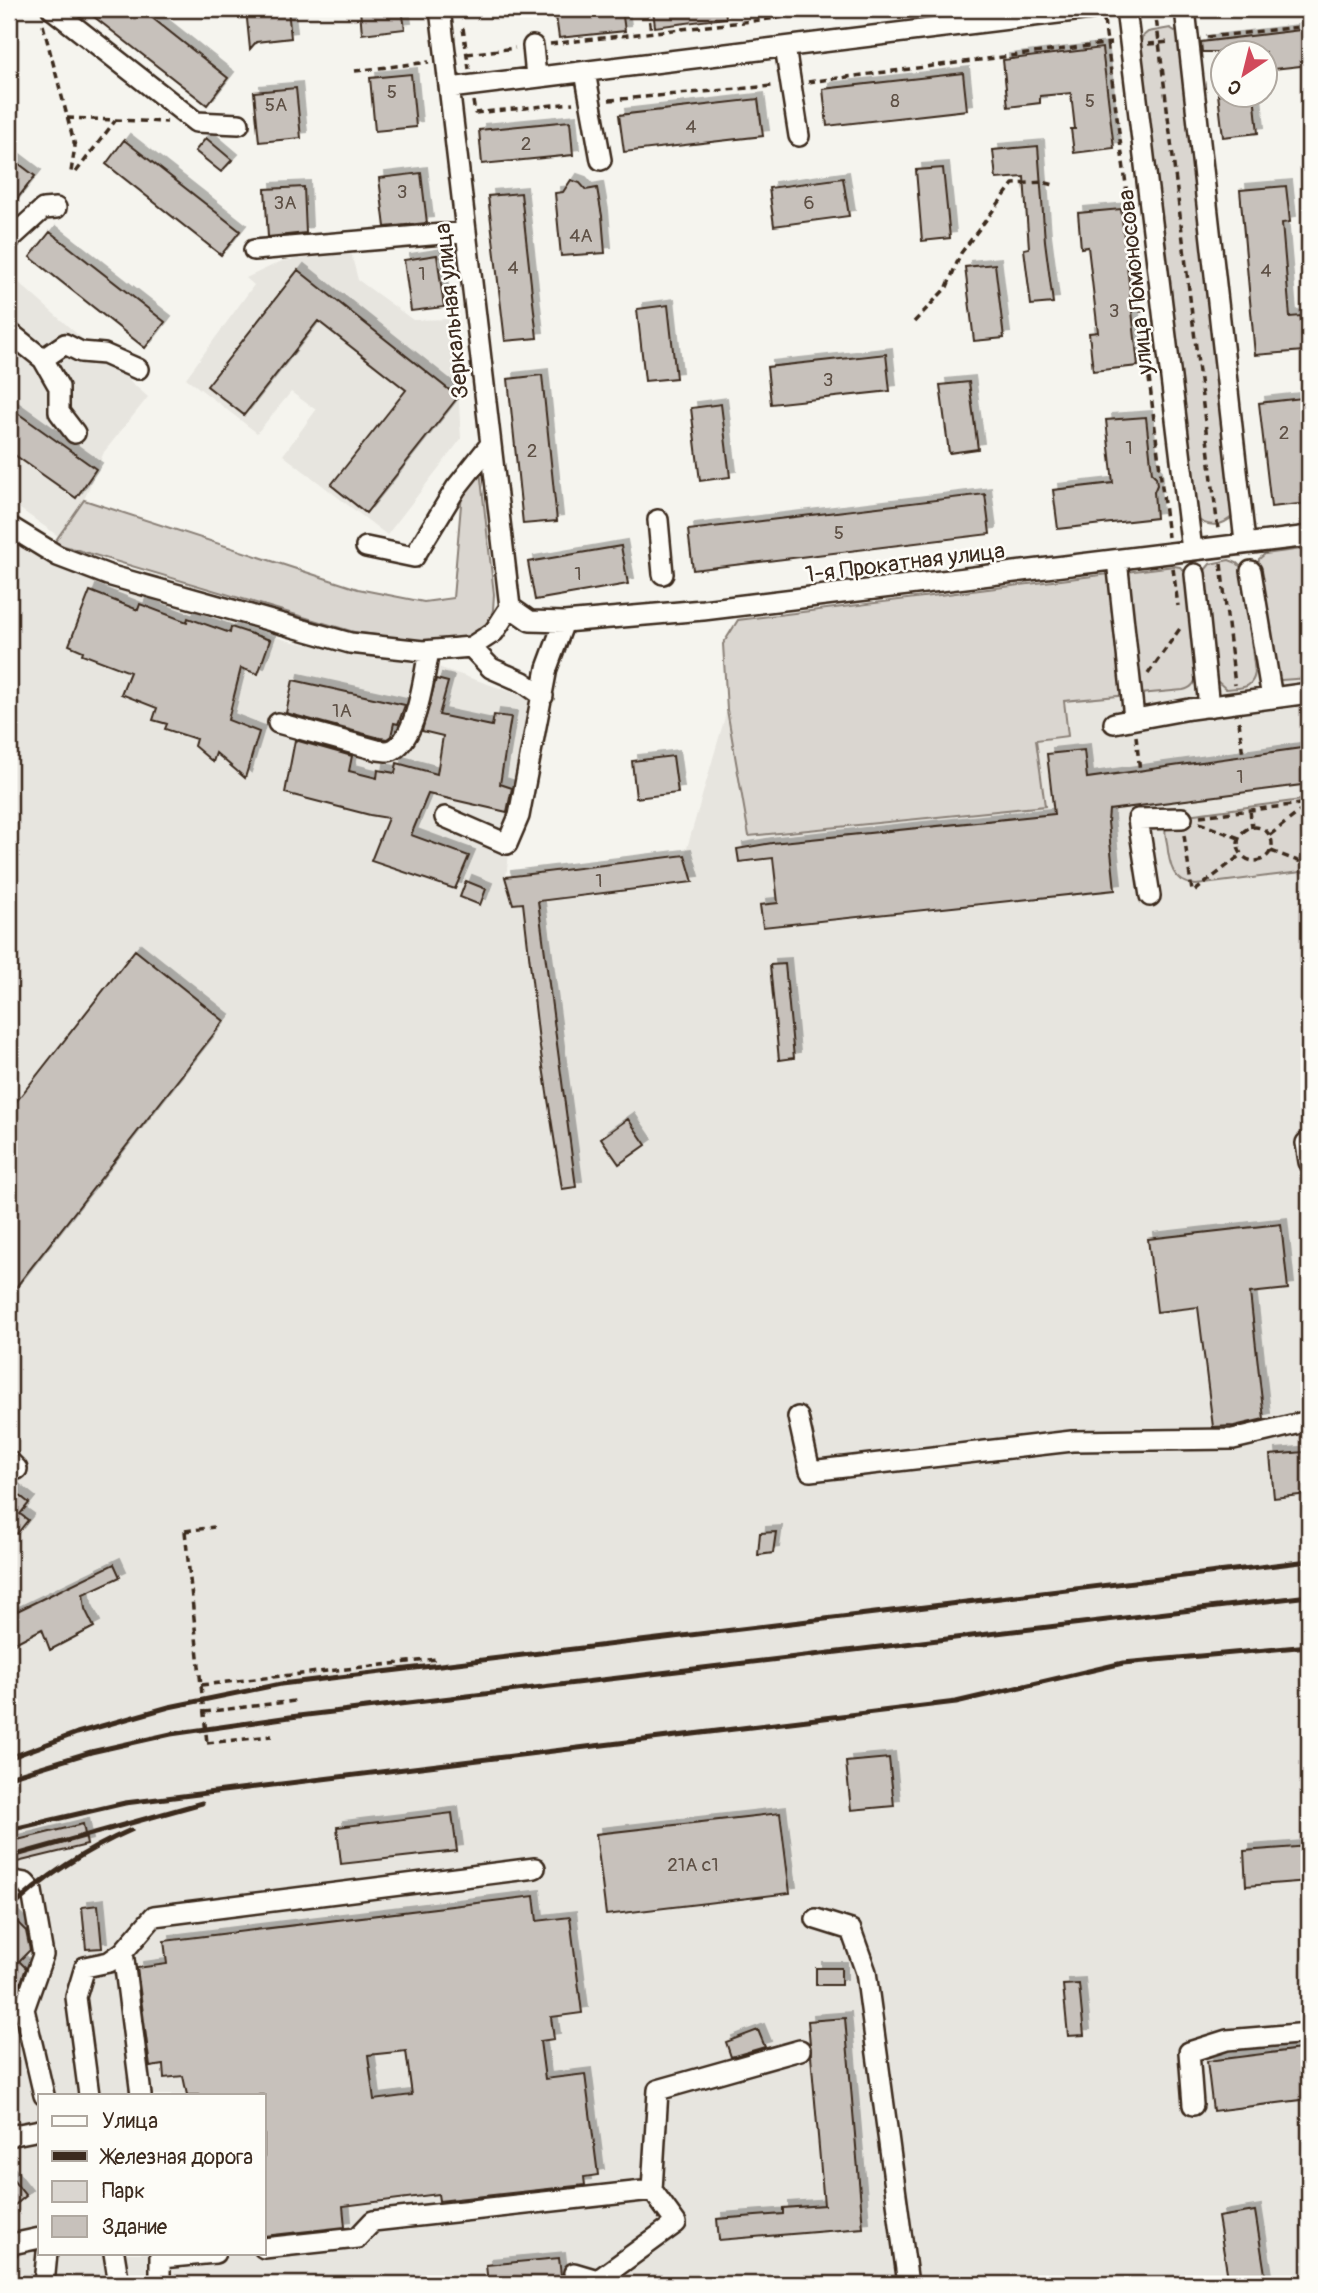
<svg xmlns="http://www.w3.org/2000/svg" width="1318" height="2293" font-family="Pangolin,sans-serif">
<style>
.built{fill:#e7e5df;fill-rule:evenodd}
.green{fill:#dad6d0;stroke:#8a8077;stroke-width:2}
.building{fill:#c7c1bb;stroke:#3b2a1e;stroke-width:2;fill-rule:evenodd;filter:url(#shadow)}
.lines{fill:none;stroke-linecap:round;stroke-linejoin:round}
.minor-casing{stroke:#3b2a1e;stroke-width:24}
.path{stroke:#3b2a1e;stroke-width:3.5;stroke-dasharray:7 5;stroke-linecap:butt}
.minor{stroke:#fdfcf7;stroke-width:19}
.rail{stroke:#3b2a1e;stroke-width:5}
.path-bridge{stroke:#3b2a1e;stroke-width:3.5;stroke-dasharray:7 5;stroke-linecap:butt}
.labels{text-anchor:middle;stroke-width:5;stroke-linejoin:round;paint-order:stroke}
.number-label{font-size:19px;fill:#5e5045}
.street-label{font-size:23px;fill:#3b2a1e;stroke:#fdfcf7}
</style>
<defs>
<filter id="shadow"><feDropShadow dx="6" dy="-6" stdDeviation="0" flood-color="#0004"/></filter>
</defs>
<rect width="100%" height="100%" fill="#f5f4ee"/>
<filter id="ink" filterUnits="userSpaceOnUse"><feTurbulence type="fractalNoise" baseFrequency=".0143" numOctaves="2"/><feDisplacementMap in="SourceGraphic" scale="14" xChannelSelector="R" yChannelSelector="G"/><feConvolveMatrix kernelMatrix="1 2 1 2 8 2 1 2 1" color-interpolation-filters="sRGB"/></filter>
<g filter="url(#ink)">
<path class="built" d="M351,253L358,280L413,320L454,319L461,439L387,535L283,455L316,410L291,392L257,433L186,378L254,285L246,278L282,261Z
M9,274L148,397L104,452L84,500L58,536L9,501Z
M9,530L54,563L82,576L122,589L289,641L438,667L529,698L506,877L685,855L727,710L1309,650V2284H9ZM40,2095H264V2253H40Z"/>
<path class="green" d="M1170,28L1178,33L1180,39L1234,515C1223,526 1210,528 1197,519L1195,509L1141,45L1142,37L1148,32Z
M478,452L494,594L493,610L489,621L470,637L420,641L354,632L54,543L84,500L358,589L424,602L453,598L462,493Z
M1309,548V678L1281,680L1275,677L1258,568L1259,559L1265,554Z
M1229,560L1237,563L1242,568L1255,673C1252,690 1241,687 1226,689L1217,681L1204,578L1205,570L1210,564Z
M1174,566L1180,567L1185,572L1197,676C1194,684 1192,688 1183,690L1064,701L1068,736L1036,740L1045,806L749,836L727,710L723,644L738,620Z
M1309,799V871L1196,885C1172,883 1169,863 1167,843C1166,838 1164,831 1166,826C1168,821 1174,819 1179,816Z"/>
<path class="building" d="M84,9H141L228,78L207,105Z
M246,9H288L291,38L256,42L250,49Z
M360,9H402L405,29L362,34Z
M555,9H622L625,31L559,38Z
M653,9H725L726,18L655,27Z
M1309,29V65L1265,70V52H1202L1201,42Z
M1102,48L1114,148L1074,153L1071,129H1075L1071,93L1040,96V103L1008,107L1003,60Z
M963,73L967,110L827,126L823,89Z
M411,74L416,127L375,131L370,78Z
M296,88L301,138L259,142L254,92Z
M1218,94H1254L1258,133L1223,137Z
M758,99L763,136L624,152L619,115Z
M570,121L573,155L482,164L479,130Z
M206,138L232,160L221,172L195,151Z
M124,140L240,231L221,255L106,164Z
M1038,146L1045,241L1053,303L1031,305L1024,249L1029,248L1024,177L996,179L993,150Z
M14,160L35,176L9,209V167Z
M943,168L950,238L922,241L916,170Z
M421,173L427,223L385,227L379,178Z
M843,178L849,216L774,226L769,188Z
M571,180L580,183L586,190L597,188L602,216L605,253L561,256L555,193L563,192Z
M1286,186L1290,222L1282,223L1290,317L1301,316L1304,351L1255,355L1240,190Z
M304,187L306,233L268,237L265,189Z
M521,193L537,338L505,341L488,196Z
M1121,209L1138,366L1093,371L1089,333L1098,332L1088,247L1081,248L1078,213Z
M50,232L165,322L145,348L30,257Z
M437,255L444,307L411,311L404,260Z
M995,264L1004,338L974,341L965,267Z
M298,270L458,397L366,513L331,485L406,390L318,321L244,415L207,386Z
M668,305L676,378L645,381L637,309Z
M886,354L890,391L771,404L767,367Z
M542,375L557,521L523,524L508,379Z
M969,382L978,449L949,453L940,385Z
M1302,398L1309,464V503L1271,507L1259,403Z
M721,404L730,477L700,481L691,408Z
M9,407L96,469L76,498L9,451Z
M1146,417L1152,473L1156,477L1157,485L1154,492L1156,518L1058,529L1053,490L1113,483L1106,420Z
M985,494L990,534L693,570L688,530Z
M621,546L628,584L535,600L528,562Z
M90,591L138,610L140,604L187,622L188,618L230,633L231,627L270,640L258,674L241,668L228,720L259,732L245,778L216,753L213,762L194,746L196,739L165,729L167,724L153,720L157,708L121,694L130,672L82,654L83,651L69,645Z
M436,679L448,682L439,715L492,726L494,715L511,717L500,784L512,788L507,812L428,794L411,835L469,856L455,889L371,861L388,818L370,815L285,793L295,740L352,756L349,771L377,778L378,770L395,773L397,763L437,774L443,736L422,731Z
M293,680L405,705L398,724L394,723L391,736L387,739L380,738L286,713Z
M1309,747V784L1109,810L1108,822L1115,890L763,927L760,905L778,903L773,858L739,862L737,849L772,843L1054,814L1047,754L1084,750L1087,778Z
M673,756L678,793L636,798L632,761Z
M685,855L693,882L538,901L576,1187L562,1189L539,1041L523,903L513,904L505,877Z
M466,881L486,889L480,905L460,897Z
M135,950L224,1021L9,1296V1111Z
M785,964L794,1058L779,1060L770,965Z
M628,1119L646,1145L619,1164L601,1138Z
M1281,1224L1288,1289L1250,1293L1264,1419L1234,1426L1213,1427L1198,1307L1157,1312L1148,1239Z
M1304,1452L1308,1494L1274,1498L1270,1455Z
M9,1487L29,1503L20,1514L28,1520L17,1534L9,1529Z
M776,1532L773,1553L758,1555L760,1533Z
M114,1564L120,1577L83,1594L85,1609L94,1627L50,1650L42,1629L9,1646V1615Z
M889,1758L894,1806L851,1810L846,1762Z
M452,1813L457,1851L341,1864L337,1827Z
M780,1813L790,1893L606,1915L596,1834Z
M83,1824L87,1845L9,1864V1842Z
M1309,1846V1881L1246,1886L1244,1851Z
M534,1896L537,1921L570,1917L582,2013L551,2017L554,2039L540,2041L545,2079L585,2074L598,2175L584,2177L585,2185L439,2201L438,2194L343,2206L345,2227L264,2236V2095H187L183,2076L164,2078L163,2065L150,2067L137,1968L167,1964L164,1941ZM406,2051L412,2095L374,2100L368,2055Z
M98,1905L102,1948L86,1949L82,1907Z
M9,1914L26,1931L30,1950L19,1961L26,1968L21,1982L9,1994Z
M816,1968H841V1985H816Z
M1079,1984L1084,2035L1068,2036L1063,1985Z
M845,2018L863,2228L719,2240L717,2219L783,2214V2208L824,2205L808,2021Z
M758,2030L765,2047L731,2057L726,2042Z
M1309,2048V2099L1213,2111L1207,2061Z
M9,2175L26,2196L9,2210Z
M1255,2211L1266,2280L1229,2284L1218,2217Z
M559,2258L562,2284H488L486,2265Z"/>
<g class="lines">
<g class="minor-casing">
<path id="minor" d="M52,9L196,122L239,124
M440,9L510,607
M1126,9L1192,550
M1185,9L1245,542
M533,46L536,77
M785,47L799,136
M585,72L601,160
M450,88L1091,9
M9,240L43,209L56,208
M254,250L466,232
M9,332L43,359L59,387V412L75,433
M43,359L65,344L81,352L104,354L138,369
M658,520L663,574
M9,526L58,556L108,575L350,643L423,651L471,647L494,632L510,607
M366,547L414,557L456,488L490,445
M1117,560L1134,718
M1251,571L1272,698
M1195,574L1209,707
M510,607L530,621L564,622L703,610L1309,536
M471,647L491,668L523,682L543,696
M278,723L377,750C383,751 389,752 394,749C417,736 424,676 429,651
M1114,723L1190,709L1309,693
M445,817L507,844L519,816L547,668L564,622
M1150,896L1138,819L1182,818
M1306,1143L1309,1162
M798,1417L810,1471L1072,1441L1233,1439L1309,1421
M9,1461L17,1469
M9,1880L25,1883L32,1891L43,1955L24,2009L44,2095
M816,1919L851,1930L866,1972L908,2284
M89,2095L76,1997L85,1967L109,1962L123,1952
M141,2095L123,1952L154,1916L535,1868
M1193,2105L1189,2052L1227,2040L1309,2033
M9,2136L40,2130
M9,2248L12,2244L40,2238
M264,2248L357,2238L373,2221L652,2190L658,2090L800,2050
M114,2253L119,2284
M161,2258L215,2253
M574,2273L598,2280
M44,2284L47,2253
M160,2284V2253
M598,2284V2280L676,2223L652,2190"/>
</g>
<path class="path" d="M648,9L651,32
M1155,9L1218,529
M1104,20L1125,177L1168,537
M43,25L75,146L71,172
M463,28L469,69
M1207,37L1309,26
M550,44L857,9
M1148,44L1171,42
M467,54L515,48
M355,71L429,62
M808,82L1112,43
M609,100L772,86
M473,101L475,113L573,103
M67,118L167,122
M76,172L115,121
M914,322L947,287L961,253L1013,184L1043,182L1054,185
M1221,564L1235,685
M1173,568L1178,606
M1148,674L1181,627
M1239,721L1243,757
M1136,736L1140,772
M1250,810L1252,828
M1200,816L1309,803
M1199,823L1239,838
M1238 844a17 17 0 1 1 34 0a17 17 0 1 1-34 0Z
M1184,835L1192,891
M1270,835L1308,805
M1271,851L1309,865
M1195,891L1242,854
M185,1531L214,1527
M201,1685L436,1659
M204,1712L295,1701
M207,1743L272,1736"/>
<use href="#minor" class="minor"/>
<path class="rail" d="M9,1758L77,1733L169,1707L281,1684L1309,1561
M9,1777L91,1752L171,1734L290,1717L1309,1596
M9,1830L125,1803L956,1702L1123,1663L1309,1646
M9,1857L202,1803
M9,1911C41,1878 89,1848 131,1830"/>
<path class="path-bridge" d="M185,1531L207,1743"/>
</g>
</g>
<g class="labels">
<g class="number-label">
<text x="392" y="98">5</text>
<text x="895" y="107">8</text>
<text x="1090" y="107">5</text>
<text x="276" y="111">5А</text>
<text x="691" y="133">4</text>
<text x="526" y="150">2</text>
<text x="402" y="198">3</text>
<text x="285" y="209">3А</text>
<text x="809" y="209">6</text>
<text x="581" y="242">4А</text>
<text x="513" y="274">4</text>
<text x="1266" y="277">4</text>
<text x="422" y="280">1</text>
<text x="1114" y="317">3</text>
<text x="828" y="386">3</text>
<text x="1284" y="439">2</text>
<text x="1129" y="454">1</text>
<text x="532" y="457">2</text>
<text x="839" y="539">5</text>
<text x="578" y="580">1</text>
<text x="342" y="717">1А</text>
<text x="1240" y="783">1</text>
<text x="599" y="887">1</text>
<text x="693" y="1871">21А с1</text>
</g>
<g class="street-label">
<text transform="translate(1135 282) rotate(-96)" y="8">улица Ломоносова</text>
<text transform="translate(451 311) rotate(-96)" y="8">Зеркальная улица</text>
<text transform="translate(905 562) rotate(-7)" y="8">1-я Прокатная улица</text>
</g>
</g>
<rect width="1318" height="2293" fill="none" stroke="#fdfcf7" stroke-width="35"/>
<rect x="18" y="18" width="1283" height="2258" fill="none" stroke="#3b2a1e" stroke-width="2.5" filter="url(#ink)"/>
<rect x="38" y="2094" width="228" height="161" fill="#fdfcf7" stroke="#afa8a0" stroke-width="2"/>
<rect x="52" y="2116" width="35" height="10" fill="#fdfcf7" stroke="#afa8a0" stroke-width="2"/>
<text x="102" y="2128" font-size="21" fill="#3b2a1e">Улица</text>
<rect x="52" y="2151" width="35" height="10" fill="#3b2a1e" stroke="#afa8a0" stroke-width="2"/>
<text x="102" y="2164" font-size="21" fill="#3b2a1e">Железная дорога</text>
<rect x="52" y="2181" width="35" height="21" fill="#dad6d0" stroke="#afa8a0" stroke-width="2"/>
<text x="102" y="2198" font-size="21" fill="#3b2a1e">Парк</text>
<rect x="52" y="2216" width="35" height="21" fill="#c7c1bb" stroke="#afa8a0" stroke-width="2"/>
<text x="102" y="2234" font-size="21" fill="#3b2a1e">Здание</text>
<g transform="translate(1244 74) rotate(215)"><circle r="33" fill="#fdfcf7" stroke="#afa8a0" stroke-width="2"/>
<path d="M0-5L12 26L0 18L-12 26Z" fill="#d1495b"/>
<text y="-10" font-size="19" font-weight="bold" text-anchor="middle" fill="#3b2a1e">С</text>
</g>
</svg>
